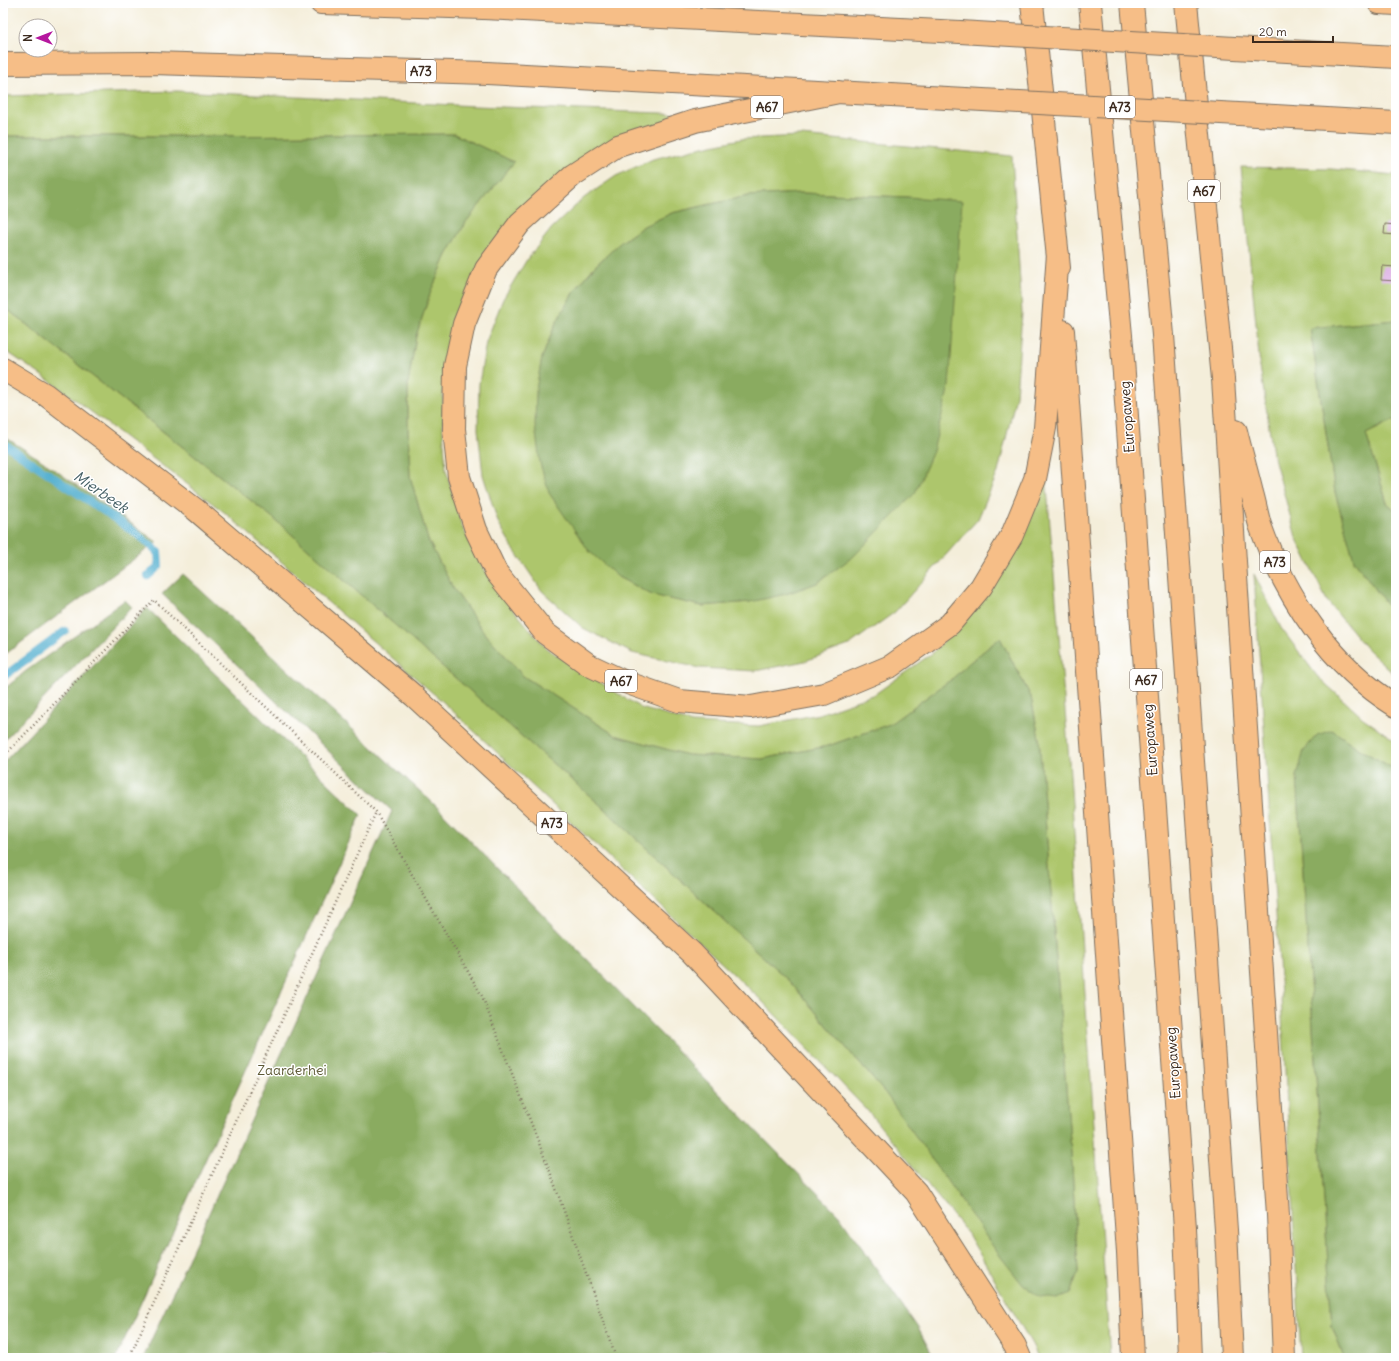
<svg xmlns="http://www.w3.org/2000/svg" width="1399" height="1361" font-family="Delius,sans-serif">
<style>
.green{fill:#adc66c;stroke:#747845;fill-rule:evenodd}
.forest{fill:#8aab60;stroke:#626a3f}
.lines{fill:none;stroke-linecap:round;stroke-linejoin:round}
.stream{stroke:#50adce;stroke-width:8}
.building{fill:#d59ede}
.highway-casing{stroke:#7c6f60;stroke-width:24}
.path{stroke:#7c6f60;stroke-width:2.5;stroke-dasharray:1 3;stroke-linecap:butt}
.highway{stroke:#f6be87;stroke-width:22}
.highway-bridge-casing{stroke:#7c6f60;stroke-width:24;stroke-linecap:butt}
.highway-bridge{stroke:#f6be87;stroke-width:22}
.labels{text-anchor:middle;stroke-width:3;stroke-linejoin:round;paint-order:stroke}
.shield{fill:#fff;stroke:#766a62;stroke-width:1}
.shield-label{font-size:13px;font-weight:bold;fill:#3b2a1e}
.street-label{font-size:14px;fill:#3b2a1e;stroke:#fff}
.park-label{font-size:14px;fill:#5d5935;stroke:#fff}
.water-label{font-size:15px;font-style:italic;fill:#435e64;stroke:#fff}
</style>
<rect width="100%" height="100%" fill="#fff"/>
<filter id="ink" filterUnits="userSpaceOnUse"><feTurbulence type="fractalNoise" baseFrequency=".025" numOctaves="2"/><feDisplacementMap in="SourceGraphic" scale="8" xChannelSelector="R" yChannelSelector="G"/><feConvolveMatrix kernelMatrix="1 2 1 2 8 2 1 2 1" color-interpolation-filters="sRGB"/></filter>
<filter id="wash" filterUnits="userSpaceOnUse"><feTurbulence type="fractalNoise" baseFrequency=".012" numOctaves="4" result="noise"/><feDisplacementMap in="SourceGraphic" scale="16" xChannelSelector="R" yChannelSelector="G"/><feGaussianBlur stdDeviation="0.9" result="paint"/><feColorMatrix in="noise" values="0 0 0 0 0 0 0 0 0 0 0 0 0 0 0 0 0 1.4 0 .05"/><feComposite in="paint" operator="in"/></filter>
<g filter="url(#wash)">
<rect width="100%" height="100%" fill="#f4eeda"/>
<path class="green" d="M177,91L475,106L688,114L539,192L452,345L443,386V429L446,470L462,527L484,569L512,608L547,649L641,708L692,723L759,726L819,714L875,694L931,654L979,605L1045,463L1069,760L1110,1358H1038L1033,1346L968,1234L867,1110L760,999L442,701L224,512L57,386L3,349V306L272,517L598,803L790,982L886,1094L1070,1294L1078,1272L1072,1166L1039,738L1031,697L1000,638L969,663L952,679L890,724L828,746L762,759L687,755L615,735L523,676L483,631L453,588L428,540L410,476L408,430V383L416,336L431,291L447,255L466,222L514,162L454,134L198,136H3V96Z
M801,136L1012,156L1022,313L1016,396L998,472L978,519L895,612L849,645L805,661L755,671L700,668L632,653L583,628L542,591L514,550L498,522L483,475L478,429L479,384L486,342L503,299L526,261L552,228L584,198L616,176L653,159L694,149L741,139ZM801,193L908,197L750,602L702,606L652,595L618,577L542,358L555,325L573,293L594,267L620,243L644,226L672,213L707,205L748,196Z
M1241,167L1331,169L1396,175V320L1310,328L1335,492L1354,560L1396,617V676L1367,649L1327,601L1296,537L1273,454L1260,366Z
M1396,419V511L1387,503L1366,434Z
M1254,574L1281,628L1317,676L1363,718L1396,741V770L1361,750L1332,730L1297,776L1332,1326L1344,1358H1301L1279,961Z"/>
<path class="forest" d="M454,134L514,162L466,222L447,255L431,291L416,336L408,383V430L410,476L428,540L453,588L483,631L523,676L615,735L687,755L762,759L828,746L890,724L952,679L969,663L1000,638L1031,697L1039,738L1072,1166L1078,1272L1070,1294L1057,1299L1040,1297L1023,1285L997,1252L886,1094L790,982L598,803L272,517L3,306V136H198Z
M801,193L908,197L962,201L949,386L933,451L915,493L854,556L817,583L786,594L750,602L702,606L652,595L618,577L589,551L549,493L540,463L535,426L536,389L542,358L555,325L573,293L594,267L620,243L644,226L672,213L707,205L748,196Z
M1396,320V419L1366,434L1387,503L1396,511V617L1354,560L1335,492L1310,328Z
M3,436L38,458L157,542L3,656Z
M183,574L434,804L839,1215L918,1328L934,1358H143L392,811L162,594Z
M125,600L132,607L3,741V690L26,671Z
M147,608L361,815L116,1358H3V763Z
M1332,730L1361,750L1396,770V1352L1394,1358H1344L1332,1326L1297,776L1304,750L1317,735Z"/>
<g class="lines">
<path class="stream" d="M3,443L136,533L158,552L159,566L148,576
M3,677L65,631"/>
</g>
<g id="blocks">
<path class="building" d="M1385,224L1396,225V235L1384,234Z
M1382,266L1396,267V281L1381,280Z"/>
</g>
</g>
<g filter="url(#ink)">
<use href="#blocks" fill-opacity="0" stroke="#7c6f60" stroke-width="1"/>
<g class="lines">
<g class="highway-casing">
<path id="highway" d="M321,3L483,8L960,32
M1032,3L1059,268
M1090,3L1122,346L1185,1228L1190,1358
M1132,3L1163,335L1226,1230L1232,1358
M1186,3L1223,379L1278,1215L1284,1358
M1379,3L1396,4
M1269,50L1396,57
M3,64L152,63L487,73L965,99
M839,92L695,121L618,146L573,175L520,223L486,269L464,324L455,366L454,429L459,477L476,530L496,572L545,633L589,665L625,682L679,701L751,707L824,694L891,666L950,624L981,587L1012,535L1035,479L1045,428L1058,254
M1275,116L1396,123
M1063,331L1128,1252L1133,1358
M3,369L46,395L196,510L414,696L692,953L916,1192L1015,1346L1020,1358
M1236,431C1241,452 1247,472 1252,493C1255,503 1257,515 1260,525C1285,596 1331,666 1396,706"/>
</g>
<path class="path" d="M3,757L154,600L376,812L482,996L552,1177L616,1358
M129,1358L376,812"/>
<use href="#highway" class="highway"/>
<g class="highway-bridge-casing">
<path id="highway-bridge" d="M960,32L1269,50
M965,99L1275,116"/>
</g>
<use href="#highway-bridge" class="highway-bridge"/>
</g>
</g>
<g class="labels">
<g class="shield">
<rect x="406" y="60" width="30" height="22" rx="3"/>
<rect x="751" y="96" width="32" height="22" rx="3"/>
<rect x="1105" y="96" width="30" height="22" rx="3"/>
<rect x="1188" y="180" width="32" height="22" rx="3"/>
<rect x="1260" y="551" width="30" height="22" rx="3"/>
<rect x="1130" y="669" width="32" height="22" rx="3"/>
<rect x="605" y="670" width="32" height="22" rx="3"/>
<rect x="537" y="812" width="30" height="22" rx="3"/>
</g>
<g class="shield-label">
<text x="421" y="76">A73</text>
<text x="767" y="112">A67</text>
<text x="1120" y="112">A73</text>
<text x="1204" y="196">A67</text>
<text x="1275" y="567">A73</text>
<text x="1146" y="685">A67</text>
<text x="621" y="686">A67</text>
<text x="552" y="828">A73</text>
</g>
<g class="street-label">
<text transform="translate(1127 417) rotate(-94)" y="5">Europaweg</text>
<text transform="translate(1150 740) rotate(-94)" y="5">Europaweg</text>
<text transform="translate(1173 1063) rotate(-94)" y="5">Europaweg</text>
</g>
<g class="park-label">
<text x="292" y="1075">Zaarderhei</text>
</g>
<g class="water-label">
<text transform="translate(101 492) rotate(34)" y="5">Mierbeek</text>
</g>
</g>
<rect width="1399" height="1361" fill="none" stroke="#fff" stroke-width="16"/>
<g transform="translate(38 38) rotate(270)"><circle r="19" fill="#ffffff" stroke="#b1aaa5"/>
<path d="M0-3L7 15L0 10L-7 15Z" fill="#b5179e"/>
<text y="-6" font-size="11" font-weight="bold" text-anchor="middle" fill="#3b2a1e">N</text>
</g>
<path d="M1253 36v6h80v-6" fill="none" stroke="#3b2a1e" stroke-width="2"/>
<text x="1259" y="36" font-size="12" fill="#3b2a1e" stroke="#ffffff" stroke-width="3" paint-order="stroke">20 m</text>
</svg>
